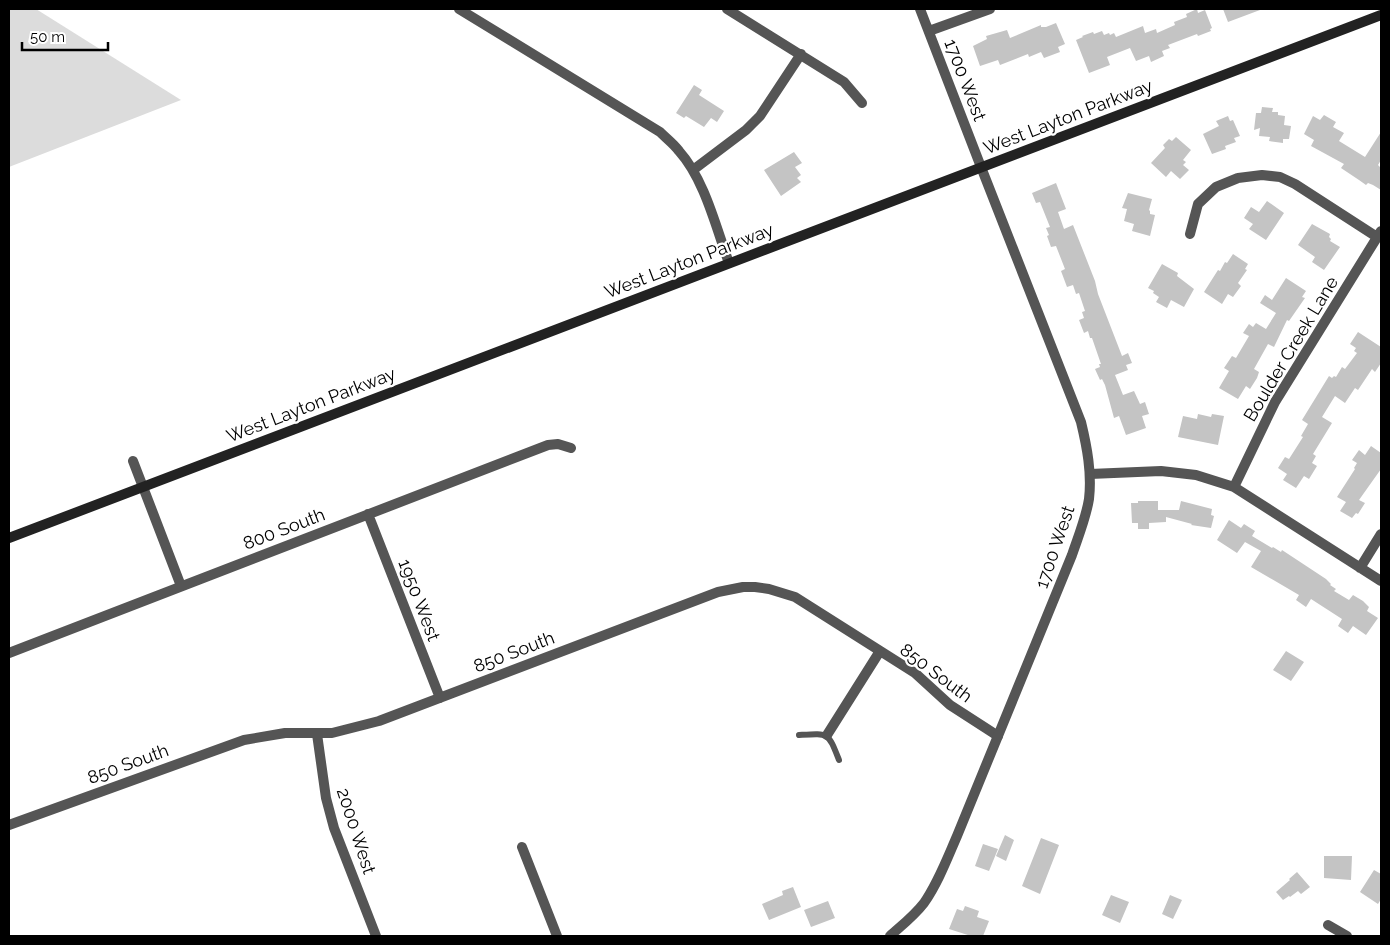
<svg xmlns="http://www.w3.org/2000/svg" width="1390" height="945" font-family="Raleway,sans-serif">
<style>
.green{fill:#dcdcdc}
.building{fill:#c4c4c4}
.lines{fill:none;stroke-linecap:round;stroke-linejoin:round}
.service{stroke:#555;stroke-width:6}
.minor{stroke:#555;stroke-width:10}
.tertiary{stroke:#555;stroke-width:10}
.secondary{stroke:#222;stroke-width:10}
.labels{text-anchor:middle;stroke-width:4.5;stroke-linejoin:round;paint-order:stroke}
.street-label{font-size:18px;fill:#000;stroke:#fff}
</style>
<rect width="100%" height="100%" fill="#fff"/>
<path class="green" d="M9,9H36L181,100L9,167Z"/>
<path class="building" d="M1197,9L1198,13L1205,10L1212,28L1210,29L1211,31L1198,36L1197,34L1168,45L1170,48L1162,51L1164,56L1151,62L1149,56L1136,61L1130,48L1107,57L1110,65L1089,73L1076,40L1083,37L1082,36L1093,32L1094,34L1102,31L1104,35L1109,33L1110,35L1114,33L1116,37L1143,26L1145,33L1156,29L1157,33L1175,25L1174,22L1187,17L1186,14Z
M1223,9H1260V10L1228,22Z
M1056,23L1065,44L1058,47L1060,52L1044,58L1041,52L1029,57L1028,54L1000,65L998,60L980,66L973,46L987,39L986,36L1007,30L1010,38L1041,25V27H1046Z
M694,85L702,90L699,95L724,111L717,122L711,118L704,127L686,116L684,118L676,113Z
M1262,107L1273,108L1272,112H1278V115L1285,116L1284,125L1291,126L1289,139H1283V143L1269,141L1270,137L1259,136L1260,128L1254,130L1256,113H1261Z
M1324,115L1336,122L1333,127L1344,133L1339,141L1365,157L1381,132V160L1378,165L1381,168V190L1373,185L1368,183L1366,185L1359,180L1341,168L1344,164L1311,146L1314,140L1304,134L1313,116L1320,120Z
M1228,116L1230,121L1233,120L1240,136L1234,138L1236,142L1225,146L1226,149L1212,154L1203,134L1219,126L1216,121Z
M1176,137L1191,150L1183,160L1186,162L1183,165L1189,170L1180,179L1171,171L1166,177L1151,163L1165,148L1163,145L1169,139L1172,141Z
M794,152L802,163L795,167L801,175L797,178L801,182L781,196L764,170Z
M1056,183L1066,209L1058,212L1064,229L1073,225L1095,281L1098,294L1122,356L1128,353L1132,363L1126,365L1128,370L1115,375L1123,395L1134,391L1140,404L1145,402L1149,414L1142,416L1146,428L1126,435L1119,416L1114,418L1105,385L1102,379L1100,380L1095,369L1100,367L1099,364H1101L1092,338H1090L1088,331L1084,333L1079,320L1084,318L1082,312L1085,311L1079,293L1076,294L1073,285L1067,287L1061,271L1065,269L1056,246L1051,247L1047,236L1049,235L1046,228L1050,227L1040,202L1036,203L1032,193Z
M1128,193L1152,199L1149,210L1150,211V214L1155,215L1150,236L1132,231L1134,224L1124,221L1127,209L1122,208Z
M1267,201L1284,213L1266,240L1249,229L1253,224L1244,218L1251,207L1259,212Z
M1312,224L1330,234L1329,237L1331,239L1330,241L1340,247L1324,270L1312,262L1315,257L1298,245Z
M1233,254L1248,264L1245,269L1247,270L1238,283L1241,286L1233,297L1228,294L1222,304L1204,292L1218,270L1220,271L1225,262L1227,263Z
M1162,264L1178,273L1177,276L1194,289L1184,307L1171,300L1167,308L1156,302L1159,297L1153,293L1154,291L1148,288Z
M1286,278L1306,291L1302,297L1305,298L1289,321L1287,320L1274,347L1268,344L1254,369L1259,372L1257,378L1250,389L1246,386L1238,399L1219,388L1229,371L1224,368L1232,356L1236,358L1249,336L1243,333L1249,324L1253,327L1256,323L1266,329L1276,313L1260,303L1265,295L1272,300Z
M1358,332L1381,347V363L1375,372L1372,369L1358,390L1355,388L1345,403L1335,396L1322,417L1332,423L1313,454L1316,456L1312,463L1317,466L1309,479L1304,476L1296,488L1283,480L1287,474L1278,468L1285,457L1289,459L1303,437L1301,436L1308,424L1302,420L1329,376L1332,378L1334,376L1336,377L1342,367L1345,369L1357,353L1354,351L1356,348L1350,344Z
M1198,414L1211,417L1212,414L1224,416L1218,445L1178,437L1183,416L1197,419Z
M1371,446L1381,453V469L1359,500L1365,503L1358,514L1356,513L1352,518L1340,511L1346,502L1337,497L1355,469L1354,468L1357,463L1352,460L1359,450L1365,455Z
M1138,501H1158V510H1179L1181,501L1212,509L1211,515L1214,516L1211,528L1191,525L1192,524L1166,517V522L1149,523V529H1138V523H1132L1131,503H1138Z
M1229,520L1241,528L1244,524L1255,531L1252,536L1272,548L1273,547L1281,552L1282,550L1326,579L1331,584L1330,585L1336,589L1334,591L1349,600L1353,595L1363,601L1369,607L1367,611L1378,618L1366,635L1353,626L1348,633L1338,626L1342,619L1311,599L1306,607L1296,600L1299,595L1251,567L1261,551L1245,542L1237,553L1217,540Z
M1286,651L1304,662L1291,681L1273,670Z
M1005,835L1014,840L1006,861L996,856Z
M1041,838L1059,845L1040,894L1022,886Z
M983,844L998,849L989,871L975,866Z
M1324,856H1352L1351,880L1324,878Z
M1374,870L1381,874V899L1378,904L1360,892Z
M1297,872L1310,887L1301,894L1298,891L1290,897L1289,896L1283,900L1276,892L1290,880L1289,879Z
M793,887L801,907L769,920L762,904L783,895L782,891Z
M1111,895L1129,902L1120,923L1102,915Z
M1170,895L1182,900L1173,919L1162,914Z
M828,901L835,918L811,927L804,910Z
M965,906L979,911L977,917L989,921L983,936H971L949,929L957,909L963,911Z"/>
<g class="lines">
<path class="service" d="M799,735C829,733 828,732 839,760"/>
<path class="minor" d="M459,9L660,132C666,138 674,144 679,151C705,180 716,228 729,263
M727,9L844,82L862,103
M920,9L981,167
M929,31L990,9
M693,170L746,130L760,116L801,54
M1190,234L1198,204L1216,187L1238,178L1262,175L1280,177L1295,184L1377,237
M133,461L181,586
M1090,474L1161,471L1196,475L1234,487L1381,581
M1234,487L1275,402L1381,231
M368,514L440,698
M1360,568L1381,534
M9,653L548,445L558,444L571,448
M317,734L326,798L334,828L376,936
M827,735L880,651
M9,825L244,740L285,733H332L379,721L718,592L743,587H755L769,589L795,597L915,673L950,705L998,736
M522,847L557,936
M1328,925L1347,936"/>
<path class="tertiary" d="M890,936C901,926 914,916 924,903C938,883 947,859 957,836L1072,555C1078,537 1086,518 1089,499C1092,473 1087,447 1081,422L981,167"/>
<path class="secondary" d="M9,538L1381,15"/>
</g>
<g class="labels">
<g class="street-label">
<text transform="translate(965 80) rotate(69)" y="6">1700 West</text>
<text transform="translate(1068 117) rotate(-21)" y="6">West Layton Parkway</text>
<text transform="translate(689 261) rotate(-21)" y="6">West Layton Parkway</text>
<text transform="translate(1291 349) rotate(-59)" y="6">Boulder Creek Lane</text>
<text transform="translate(311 405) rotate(-21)" y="6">West Layton Parkway</text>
<text transform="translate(284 529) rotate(-21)" y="6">800 South</text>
<text transform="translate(1055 547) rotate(-71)" y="6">1700 West</text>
<text transform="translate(419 600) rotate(69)" y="6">1950 West</text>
<text transform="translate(514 652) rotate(-21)" y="6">850 South</text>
<text transform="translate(936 673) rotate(37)" y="6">850 South</text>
<text transform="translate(128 764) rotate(-20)" y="6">850 South</text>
<text transform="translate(356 831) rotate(72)" y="6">2000 West</text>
</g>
</g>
<rect width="1390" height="945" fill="none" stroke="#000000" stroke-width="20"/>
<path d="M22 42v8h86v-8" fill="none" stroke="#000000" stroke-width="2.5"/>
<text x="30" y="42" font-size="15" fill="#000000" stroke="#ffffff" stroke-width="4" paint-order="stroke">50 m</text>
</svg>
